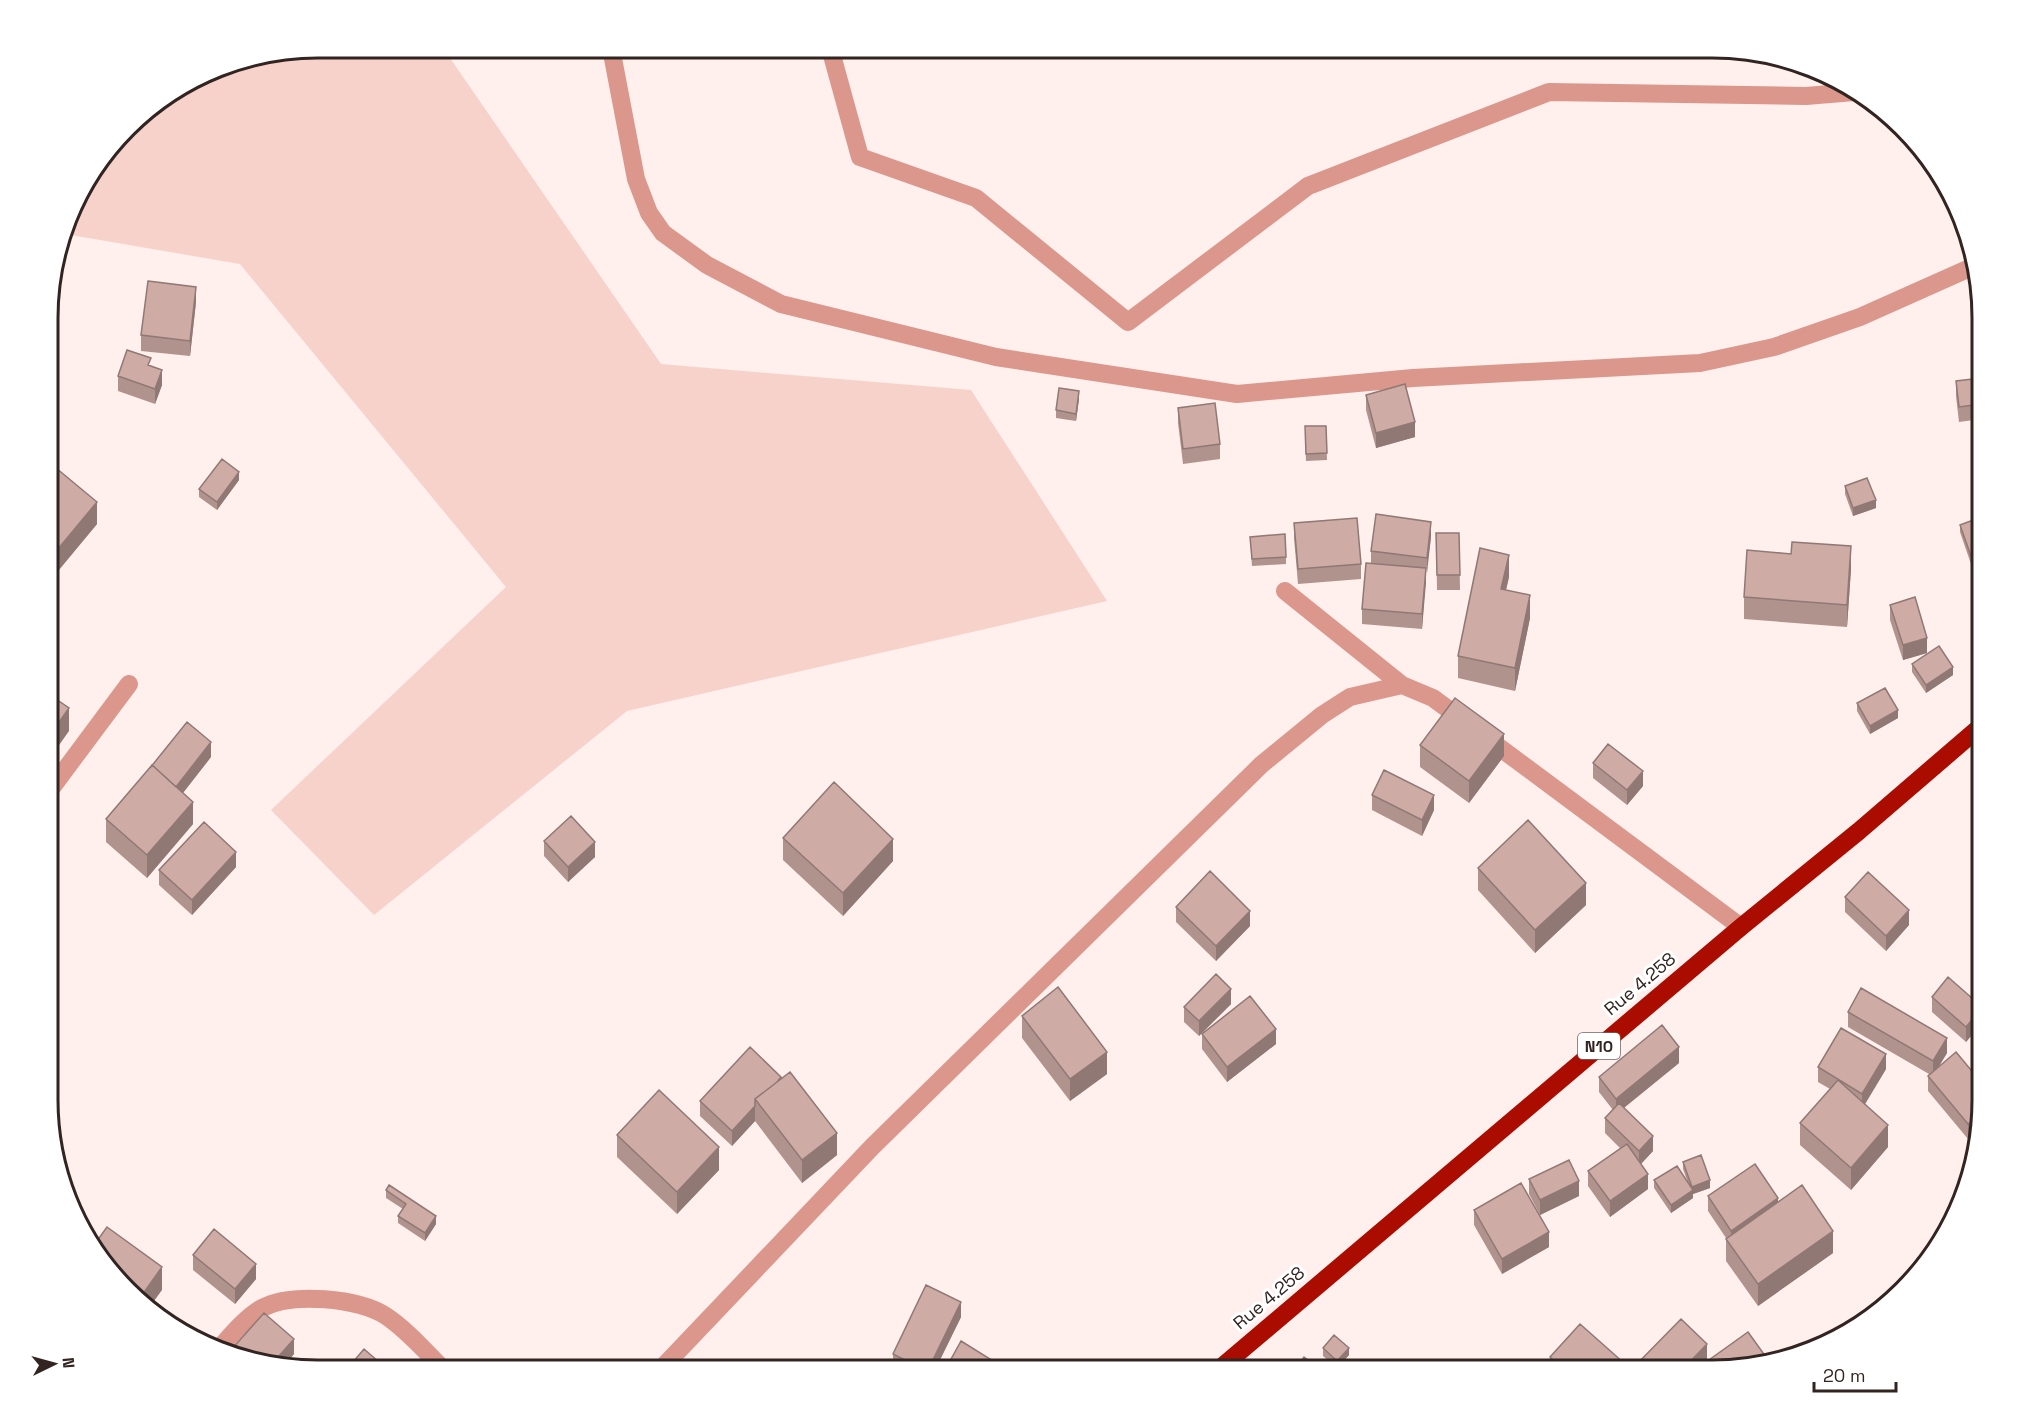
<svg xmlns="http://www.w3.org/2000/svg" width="2030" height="1418" font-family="'Space Grotesk',sans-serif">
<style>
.green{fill:#f7d2cb}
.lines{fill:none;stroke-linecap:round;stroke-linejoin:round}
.minor{stroke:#db978b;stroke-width:18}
.highway{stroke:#aa0d00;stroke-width:18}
.wall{fill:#b1938e}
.shaded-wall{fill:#907874}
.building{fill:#ceaba5;stroke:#907874;stroke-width:1.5}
.labels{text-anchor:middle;stroke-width:6;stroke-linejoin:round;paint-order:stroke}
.shield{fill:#fff;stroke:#6f6664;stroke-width:1.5}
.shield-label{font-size:16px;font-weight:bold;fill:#312421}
.street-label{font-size:18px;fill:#312421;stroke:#fff}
.rim{fill:none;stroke:#312421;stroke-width:3}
</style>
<rect width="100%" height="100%" fill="#ffefed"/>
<path class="green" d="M319,48H443L661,364L971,390L1107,601L627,711L374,915L271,810L506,587L240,264L65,234L76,199L140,115L215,68Z"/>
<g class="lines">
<path class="minor" d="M611,48L636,179L649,213L663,233L707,265L781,304L996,357L1237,394L1413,378L1700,363L1774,347L1860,317L1972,267
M830,48L860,157L976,198L1128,322L1308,186L1549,92L1806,96L1854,92
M1285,591L1402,685
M50,790L129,684
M219,1349C230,1336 247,1316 262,1308C292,1292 358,1298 386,1316C407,1330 425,1351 443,1369
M660,1370L872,1147L1261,765L1322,715L1350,697L1402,685L1433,698L1741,927"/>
<path class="highway" d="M1218,1370L1598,1048L1741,927L1859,831L1981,726"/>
</g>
<path class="wall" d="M196,302L190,356L141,351V335Z
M151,366L162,385L155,404L118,391V376Z
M1981,378V419L1959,422L1956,396V381Z
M1366,395L1415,437L1376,448L1366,410Z
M1079,399L1076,421L1056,418V410Z
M1178,408L1220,444V459L1183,464L1178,423Z
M1326,426L1327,460L1306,461L1305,434Z
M50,463L97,524L53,577L50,575Z
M239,480L217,510L199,497V489Z
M1845,486L1876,508L1853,516L1845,494Z
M1981,517V560L1971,564L1960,532V525Z
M1294,523L1361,564V579L1298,584L1294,538Z
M1436,533H1459L1460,590H1437Z
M1250,537L1286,557V564L1252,566Z
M1431,537L1426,573L1422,629L1362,624V609L1371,563V551Z
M1791,554L1851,569L1847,627L1744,619V597Z
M1509,577L1506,590L1530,618L1515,691L1458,678V656Z
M1890,605L1927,653L1903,660L1890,620Z
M1912,664L1953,675L1926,693L1912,672Z
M1857,703L1898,718L1870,734L1857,711Z
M1420,745L1504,756L1469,803L1420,767Z
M211,757L183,793L193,824L147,878L106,842V819Z
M1593,763L1643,786L1627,805L1593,778Z
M1981,770V802L1973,791V776Z
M1372,795L1434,810L1422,836L1372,810Z
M783,838L893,861L843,916L783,860Z
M544,841L595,857L568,882L544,856Z
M236,867L192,915L159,885V870Z
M1478,868L1586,905L1535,953L1478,890Z
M1845,897L1909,925L1886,951L1845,912Z
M1176,907L1250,926L1216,961L1176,922Z
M1932,997L1981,1006V1024L1966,1042L1932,1012Z
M1231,1004L1199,1036L1184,1022V1007Z
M1848,1012L1947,1053L1939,1066L1981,1082L1968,1139L1928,1091V1076L1929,1074L1848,1027Z
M1022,1016L1107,1074L1070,1101L1022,1038Z
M1202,1034L1276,1044L1227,1082L1202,1049Z
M1679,1063L1624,1108L1653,1151L1641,1164L1648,1189L1610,1217L1588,1186V1171L1620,1148L1605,1133V1118L1613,1110L1599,1092V1077Z
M1818,1067L1886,1069L1865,1104L1888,1147L1851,1190L1800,1145V1123L1830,1089L1818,1082Z
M781,1078L837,1155L802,1183L755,1121L732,1146L700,1116V1101Z
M617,1135L719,1170L677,1214L617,1157Z
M1683,1162L1710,1188L1693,1194V1198L1671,1213L1654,1188V1180L1688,1183L1683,1169Z
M1529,1179L1579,1196L1540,1215L1529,1194Z
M386,1190L436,1224L425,1241L398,1223V1216L403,1209L386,1198Z
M1708,1196L1778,1202L1833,1253L1758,1306L1726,1261V1238L1708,1211Z
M1474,1210L1549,1247L1502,1274L1474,1225Z
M193,1255L256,1279L235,1304L193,1270Z
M961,1317L935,1370L893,1369V1354Z
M1323,1348L1349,1355L1337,1368L1323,1356Z
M231,1350L294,1354L284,1366L231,1355Z
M1550,1357L1624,1370H1550Z"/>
<path class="shaded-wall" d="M196,287V302L190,356V341Z
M162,370V385L155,404V389Z
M1079,391V399L1076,421V414Z
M1415,422V437L1376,448V433Z
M239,472V480L217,510V502Z
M1876,500V508L1853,516V508Z
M97,502V524L53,577V555Z
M1431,522V537L1427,573V558Z
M1851,546V569L1847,627V605Z
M1981,553V560L1971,564V556Z
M1509,555V577L1501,611V589Z
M1426,568V583L1422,629V614Z
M1530,595V618L1515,691V668Z
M1927,638V653L1903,660V645Z
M1953,667V675L1926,693V685Z
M69,708V731L50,758V735Z
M1898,710V718L1870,734V726Z
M1504,734V756L1469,803V781Z
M211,742V757L175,803V788Z
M1643,771V786L1627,805V790Z
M1434,795V810L1422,836V820Z
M193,802V824L147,878V855Z
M893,839V861L843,916V893Z
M595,842V857L568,882V867Z
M236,852V867L192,915V900Z
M1586,883V905L1535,953V930Z
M1909,910V925L1886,951V936Z
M1250,911V926L1216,961V946Z
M1231,989V1004L1199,1036V1021Z
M1981,1009V1024L1966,1042V1027Z
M1276,1029V1044L1227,1082V1067Z
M1947,1038V1053L1933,1076V1061Z
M1679,1047V1063L1616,1114V1099Z
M1107,1052V1074L1070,1101V1079Z
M1886,1054V1069L1862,1109V1094Z
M755,1106V1121L732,1146V1131Z
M1981,1113L1979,1130L1968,1139V1124Z
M1888,1125V1147L1851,1190V1168Z
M837,1133V1155L802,1183V1160Z
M1653,1136V1151L1639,1166V1151Z
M719,1147V1170L677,1214V1192Z
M1648,1174V1189L1610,1217V1201Z
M1710,1180V1188L1693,1194V1198L1671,1213V1205L1692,1190V1187Z
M1579,1181V1196L1540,1215V1200Z
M1778,1198V1213L1731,1246V1231Z
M436,1216V1224L425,1241V1233Z
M1833,1231V1253L1758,1306V1284Z
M1549,1232V1247L1502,1274V1259Z
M256,1264V1279L235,1304V1289Z
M162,1267V1290L149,1308L140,1298Z
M961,1302V1317L935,1370H928Z
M294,1339V1354L284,1366L272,1364Z
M1707,1344V1360L1697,1370H1682Z
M1349,1348V1355L1337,1368V1361Z
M990,1359V1370H984Z
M1624,1363V1370H1618Z"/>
<path class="building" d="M148,281L196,287L190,341L141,335Z
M127,350L151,358L148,365L162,370L155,389L118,376Z
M1981,378V404L1959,407L1956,381Z
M1405,384L1415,422L1376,433L1366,395Z
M1059,388L1079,391L1076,414L1056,410Z
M1215,403L1220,444L1183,449L1178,408Z
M1305,426H1326L1327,453L1306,454Z
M222,459L239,472L217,502L199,489Z
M50,463L97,502L53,555L50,552Z
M1867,478L1876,500L1853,508L1845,486Z
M1376,514L1431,522L1427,558L1371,551Z
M1981,517V553L1971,556L1960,525Z
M1357,518L1361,564L1298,569L1294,523Z
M1436,533H1459L1460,575H1437Z
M1285,534L1286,557L1252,559L1250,537Z
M1792,542L1851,546L1847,605L1744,597L1747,550L1791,554Z
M1480,548L1509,555L1501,589L1530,595L1515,668L1458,656Z
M1366,563L1426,568L1422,614L1362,609Z
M1915,597L1927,638L1903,645L1890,605Z
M1939,646L1953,667L1926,685L1912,664Z
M1885,688L1898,710L1870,726L1857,703Z
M50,695L69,708L50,735Z
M1455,698L1504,734L1469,781L1420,745Z
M187,722L211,742L176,787L152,765L150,768Z
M1608,744L1643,771L1627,790L1593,763Z
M152,765L193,802L147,855L106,819Z
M1384,770L1434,795L1422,820L1372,795Z
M1981,770V787L1973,776Z
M834,782L893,839L843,893L783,838Z
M571,816L595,842L568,867L544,841Z
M1528,820L1586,883L1535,930L1478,868Z
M204,822L236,852L192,900L159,870Z
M1210,871L1250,911L1216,946L1176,907Z
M1868,872L1909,910L1886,936L1845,897Z
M1216,974L1231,989L1199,1021L1184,1007Z
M1948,977L1981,1006V1009L1966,1027L1932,997Z
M1058,987L1107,1052L1070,1079L1022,1016Z
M1861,988L1947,1038L1933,1061L1848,1012Z
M1250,996L1276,1029L1227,1067L1202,1034Z
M1662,1025L1679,1047L1616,1099L1599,1077Z
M1841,1028L1886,1054L1862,1094L1818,1067Z
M750,1047L781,1077L777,1082L755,1099V1106L732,1131L700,1101Z
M1956,1052L1981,1082V1113L1968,1124L1928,1076Z
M790,1072L837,1133L802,1160L755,1099Z
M1838,1080L1888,1125L1851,1168L1800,1123Z
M659,1090L719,1147L677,1192L617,1135Z
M1619,1103L1653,1136L1639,1151L1605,1118Z
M1627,1144L1648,1174L1610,1201L1588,1171Z
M1701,1155L1710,1180L1692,1187L1683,1162Z
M1569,1160L1579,1181L1540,1200L1529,1179Z
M1755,1164L1778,1198L1731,1231L1708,1196Z
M1677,1166L1693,1190L1671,1205L1654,1180Z
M1521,1183L1549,1232L1502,1259L1474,1210Z
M389,1185L436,1216L425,1233L398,1216L406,1204L386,1190Z
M1802,1185L1833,1231L1758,1284L1726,1239Z
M107,1227L162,1267L140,1298L94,1245Z
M214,1229L256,1264L235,1289L193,1255Z
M926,1285L961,1302L928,1370H924L893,1354Z
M264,1313L294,1339L272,1364L239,1357L231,1350Z
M1681,1319L1707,1344L1682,1370H1635L1633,1368Z
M1580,1324L1624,1363L1618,1370H1564L1550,1357Z
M1748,1332L1766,1357L1712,1370H1695Z
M1334,1335L1349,1348L1337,1361L1323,1348Z
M961,1341L990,1359L984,1370H945Z
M364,1349L387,1369H347Z
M1304,1357L1322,1370H1295Z"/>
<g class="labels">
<rect class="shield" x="1578" y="1033" width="42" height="26" rx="4.5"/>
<g class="shield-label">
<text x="1599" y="1052">N10</text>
</g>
<g class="street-label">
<text transform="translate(1640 984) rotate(-40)" y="6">Rue 4.258</text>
<text transform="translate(1269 1298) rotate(-40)" y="6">Rue 4.258</text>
</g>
</g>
<path d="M0 0H2030V1418H0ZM318 58H1712A260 260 0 0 1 1972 318V1100A260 260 0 0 1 1712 1360H318A260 260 0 0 1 58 1100V318A260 260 0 0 1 318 58Z" fill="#fff" fill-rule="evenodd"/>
<path class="rim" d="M318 58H1712A260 260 0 0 1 1972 318V1100A260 260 0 0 1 1712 1360H318A260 260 0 0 1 58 1100V318A260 260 0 0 1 318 58Z"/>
<g transform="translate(54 1364) rotate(85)" stroke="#ffffff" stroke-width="4.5" paint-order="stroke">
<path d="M0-4.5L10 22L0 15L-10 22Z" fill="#312421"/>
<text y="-9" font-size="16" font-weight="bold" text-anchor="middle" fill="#312421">N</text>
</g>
<path d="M1814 1382v9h82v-9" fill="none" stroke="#312421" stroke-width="3"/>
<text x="1823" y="1382" font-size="18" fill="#312421" stroke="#ffffff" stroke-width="4.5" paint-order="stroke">20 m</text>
</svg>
